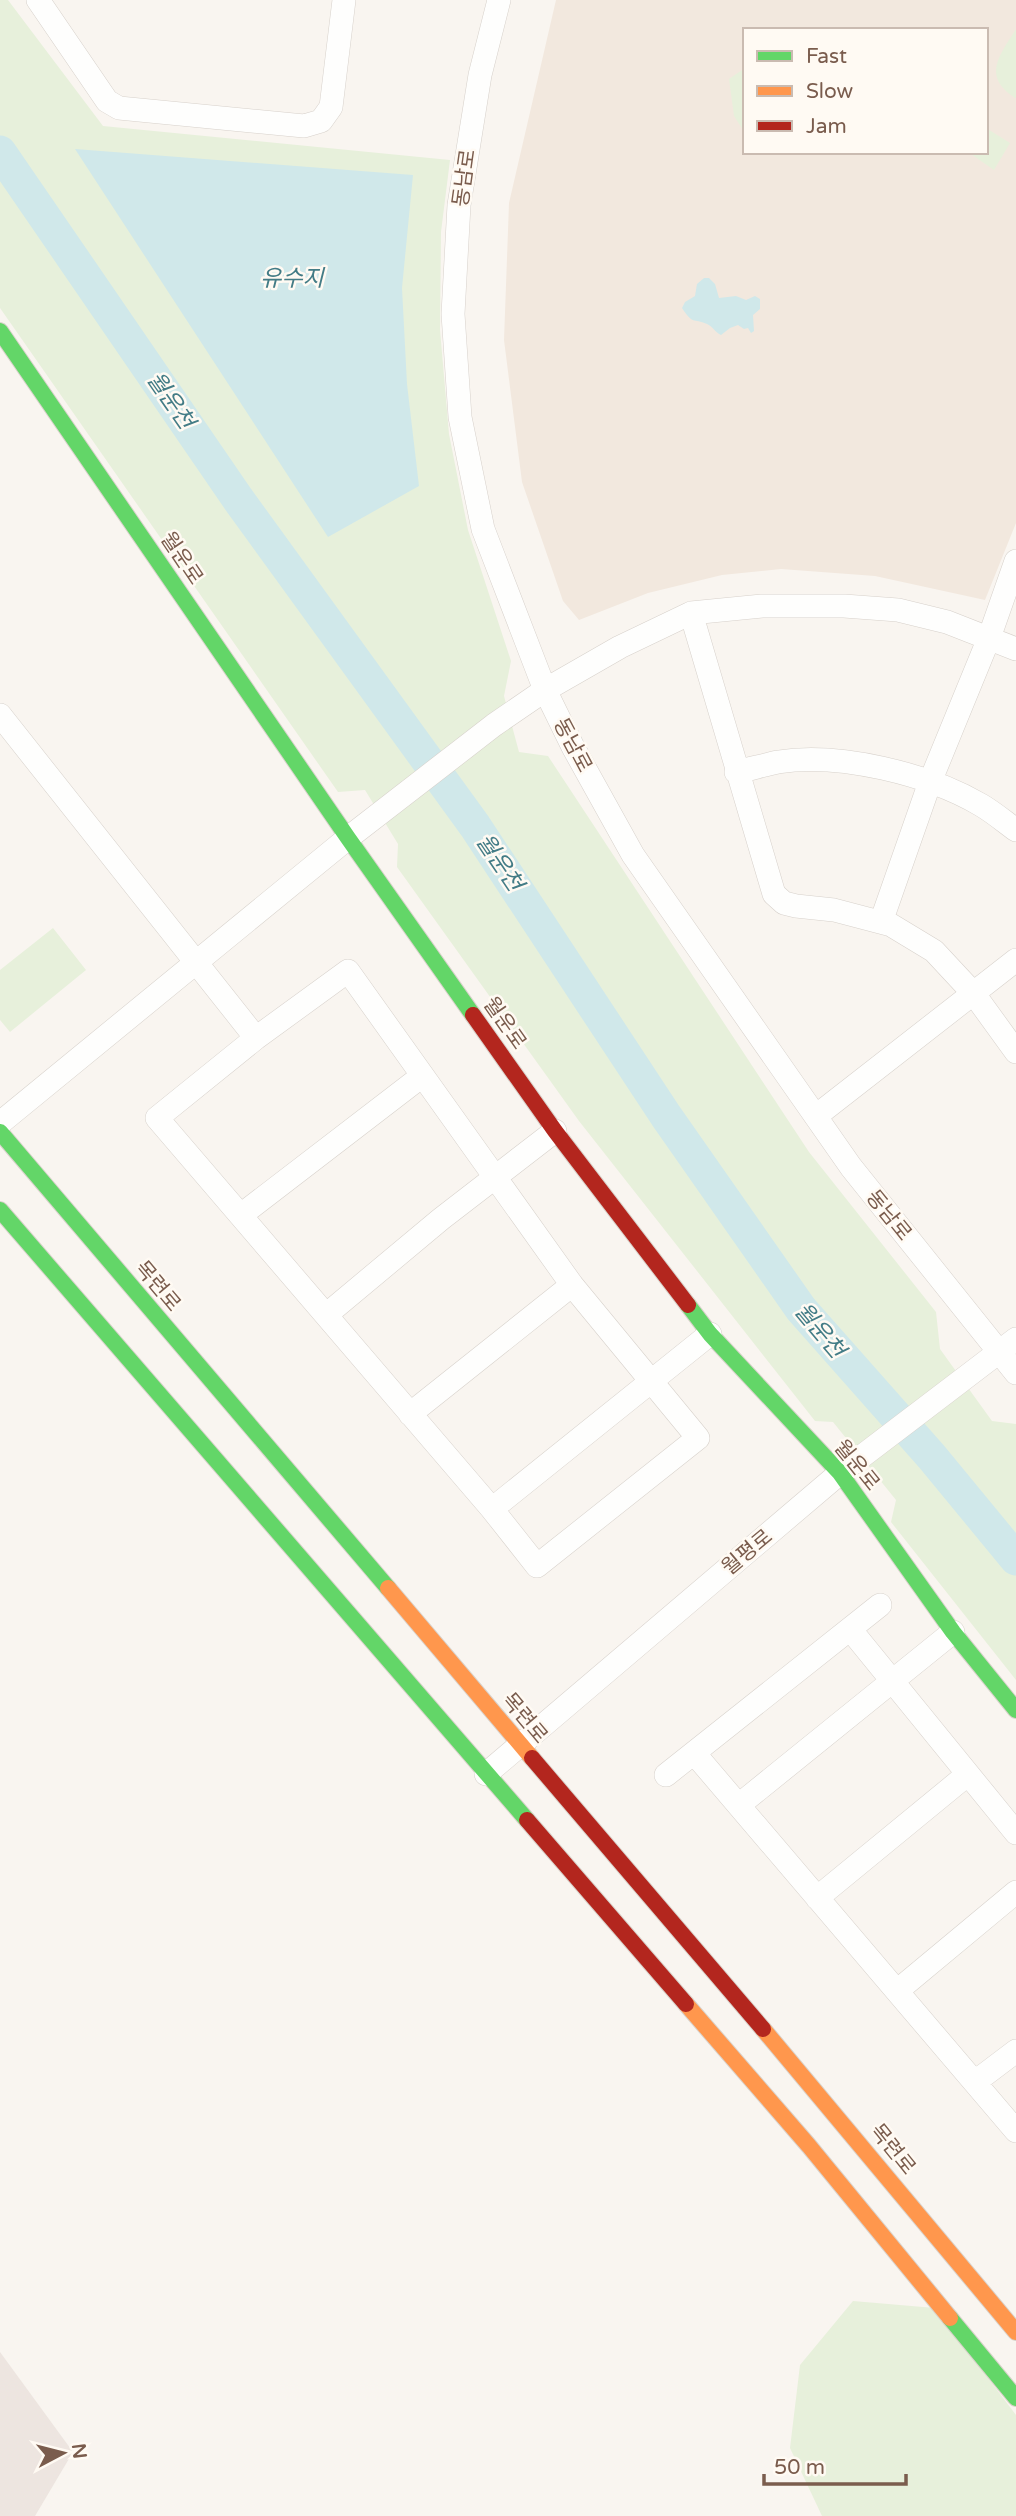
<svg xmlns="http://www.w3.org/2000/svg" width="1016" height="2516" font-family="'Varela Round','Noto Sans KR',sans-serif">
<style>
.residential{fill:#f2e8de;fill-rule:evenodd}
.industrial{fill:#ede5e0}
.green{fill:#e7f0db}
.water{fill:#d0e8ea}
.lines{fill:none;stroke-linecap:round;stroke-linejoin:round}
.river{stroke:#d0e8ea;stroke-width:33}
.street-casing{stroke:#d7d1cb;stroke-width:24}
.fast-casing{stroke:#d9d2cb;stroke-width:18}
.slow-casing{stroke:#d9d2cb;stroke-width:18}
.jam-casing{stroke:#d9d2cb;stroke-width:18}
.street{stroke:#fefefd;stroke-width:23}
.fast{stroke:#63d668;stroke-width:16}
.slow{stroke:#ff974d;stroke-width:16}
.jam{stroke:#b3261e;stroke-width:16}
.labels{text-anchor:middle;stroke-width:5;stroke-linejoin:round;paint-order:stroke}
.street-label{font-size:21px;fill:#7a5c4d;stroke:#fffaf3}
.water-label{font-size:23px;font-style:italic;fill:#437c86;stroke:#fffaf3}
</style>
<rect width="100%" height="100%" fill="#f9f5f0"/>
<path class="residential" d="M556,0H1016V523L985,600L875,576L781,569L722,575L648,593L579,620L563,601L522,482L504,340L509,203ZM745,30H986V152H745Z"/>
<path class="industrial" d="M0,2352L73,2452L35,2516H0Z"/>
<path class="green" d="M0,0H8L103,126L450,160L441,232L440,330L449,434L468,530L511,661L504,696L519,752L548,756L809,1152L936,1312L940,1349L992,1421L1016,1424V1680L891,1522L896,1500L833,1422L815,1421L579,1121L397,867L398,844L365,790L338,792L0,308Z
M1016,29V98H1015C981,76 1000,55 1016,29Z
M745,68V133L734,116L729,79Z
M986,128L1010,143L994,170L968,152H986Z
M53,928L86,970L10,1032L0,1020V970Z
M853,2301L935,2308L1016,2415V2516H822L790,2448L800,2365Z"/>
<path class="water" d="M75,149L413,175L402,288L407,384L419,486L328,537Z
M704,278H709L715,284L719,298L736,296L746,300L755,296L760,299V309L753,315L754,331L751,333L748,328L744,329L738,325L730,328L721,335C716,333 712,326 707,324C693,318 693,325 682,308L685,302L695,296L697,284Z"/>
<g class="lines">
<path class="river" d="M0,152L238,499L475,826L666,1116L801,1309L932,1457L1016,1559"/>
<g class="street-casing">
<path id="street" d="M38,0L107,101L119,108L304,126L321,121L331,107L344,0
M499,0L480,75L459,205L453,314L460,417L483,529L545,690L573,747L633,855L851,1167L1016,1373
M691,613L774,894L784,903L796,906L834,910L891,925L934,951L974,994L1016,1052
M0,715L256,1038L157,1118L492,1509L710,1334
M736,772C750,769 764,765 778,762C839,752 928,774 981,805C993,812 1005,822 1016,830
M881,922L930,782L989,638L1016,561
M256,1038L348,971L572,1285L698,1438L537,1566L492,1509
M816,1116L1016,960
M0,1123L348,838L494,725L545,690L620,647L691,613L762,606H844L898,610L947,622L1016,649
M241,1215L422,1076
M326,1315L441,1219L555,1131
M410,1414L572,1285
M850,1629L1016,1833
M694,1753L1016,2131
M486,1774L840,1473L1016,1339
M666,1775L880,1605
M739,1805L953,1632
M817,1898L968,1774
M897,1991L1016,1892
M975,2082L1016,2051"/>
</g>
<g class="fast-casing">
<path id="fast" d="M0,331L348,838L473,1015
M0,1132L388,1588
M0,1210L527,1820
M688,1305L710,1334L840,1473L953,1632L1016,1710
M950,2318L1016,2398"/>
</g>
<g class="slow-casing">
<path id="slow" d="M388,1588L532,1758
M686,2004L809,2146L950,2318
M763,2029L1016,2332"/>
</g>
<g class="jam-casing">
<path id="jam" d="M473,1015L555,1131L688,1305
M532,1758L763,2029
M527,1820L686,2004"/>
</g>
<use href="#street" class="street"/>
<use href="#fast" class="fast"/>
<use href="#slow" class="slow"/>
<use href="#jam" class="jam"/>
</g>
<g class="labels">
<g class="street-label">
<text transform="translate(464 178) rotate(-82)" y="7">동남로</text>
<text transform="translate(182 558) rotate(56)" y="7">월운로</text>
<text transform="translate(573 745) rotate(62)" y="7">동남로</text>
<text transform="translate(505 1023) rotate(55)" y="7">월운로</text>
<text transform="translate(889 1215) rotate(51)" y="7">동남로</text>
<text transform="translate(158 1286) rotate(50)" y="7">목련로</text>
<text transform="translate(857 1465) rotate(51)" y="7">월운로</text>
<text transform="translate(747 1552) rotate(-40)" y="7">월평로</text>
<text transform="translate(525 1718) rotate(50)" y="7">목련로</text>
<text transform="translate(893 2149) rotate(51)" y="7">목련로</text>
</g>
<g class="water-label">
<text x="292" y="286">유수지</text>
<text transform="translate(171 400) rotate(55)" y="8">월운천</text>
<text transform="translate(500 862) rotate(56)" y="8">월운천</text>
<text transform="translate(820 1330) rotate(50)" y="8">월운천</text>
</g>
</g>
<rect x="743" y="28" width="245" height="126" fill="#fffaf3" stroke="#cabbb1" stroke-width="2"/>
<rect x="757" y="51" width="35" height="10" fill="#63d668" stroke="#cabbb1" stroke-width="2"/>
<text x="806" y="63" font-size="21" fill="#7a5c4d">Fast</text>
<rect x="757" y="86" width="35" height="10" fill="#ff974d" stroke="#cabbb1" stroke-width="2"/>
<text x="806" y="98" font-size="21" fill="#7a5c4d">Slow</text>
<rect x="757" y="121" width="35" height="10" fill="#b3261e" stroke="#cabbb1" stroke-width="2"/>
<text x="806" y="133" font-size="21" fill="#7a5c4d">Jam</text>
<g transform="translate(63 2453) rotate(83)" stroke="#fffaf3" stroke-width="5" paint-order="stroke">
<path d="M0-5L12 26L0 18L-12 26Z" fill="#7a5c4d"/>
<text y="-10" font-size="19" font-weight="bold" text-anchor="middle" fill="#7a5c4d">N</text>
</g>
<path d="M764 2474v10h142v-10" fill="none" stroke="#7a5c4d" stroke-width="3.5"/>
<text x="774" y="2474" font-size="21" fill="#7a5c4d" stroke="#fffaf3" stroke-width="5" paint-order="stroke">50 m</text>
</svg>
